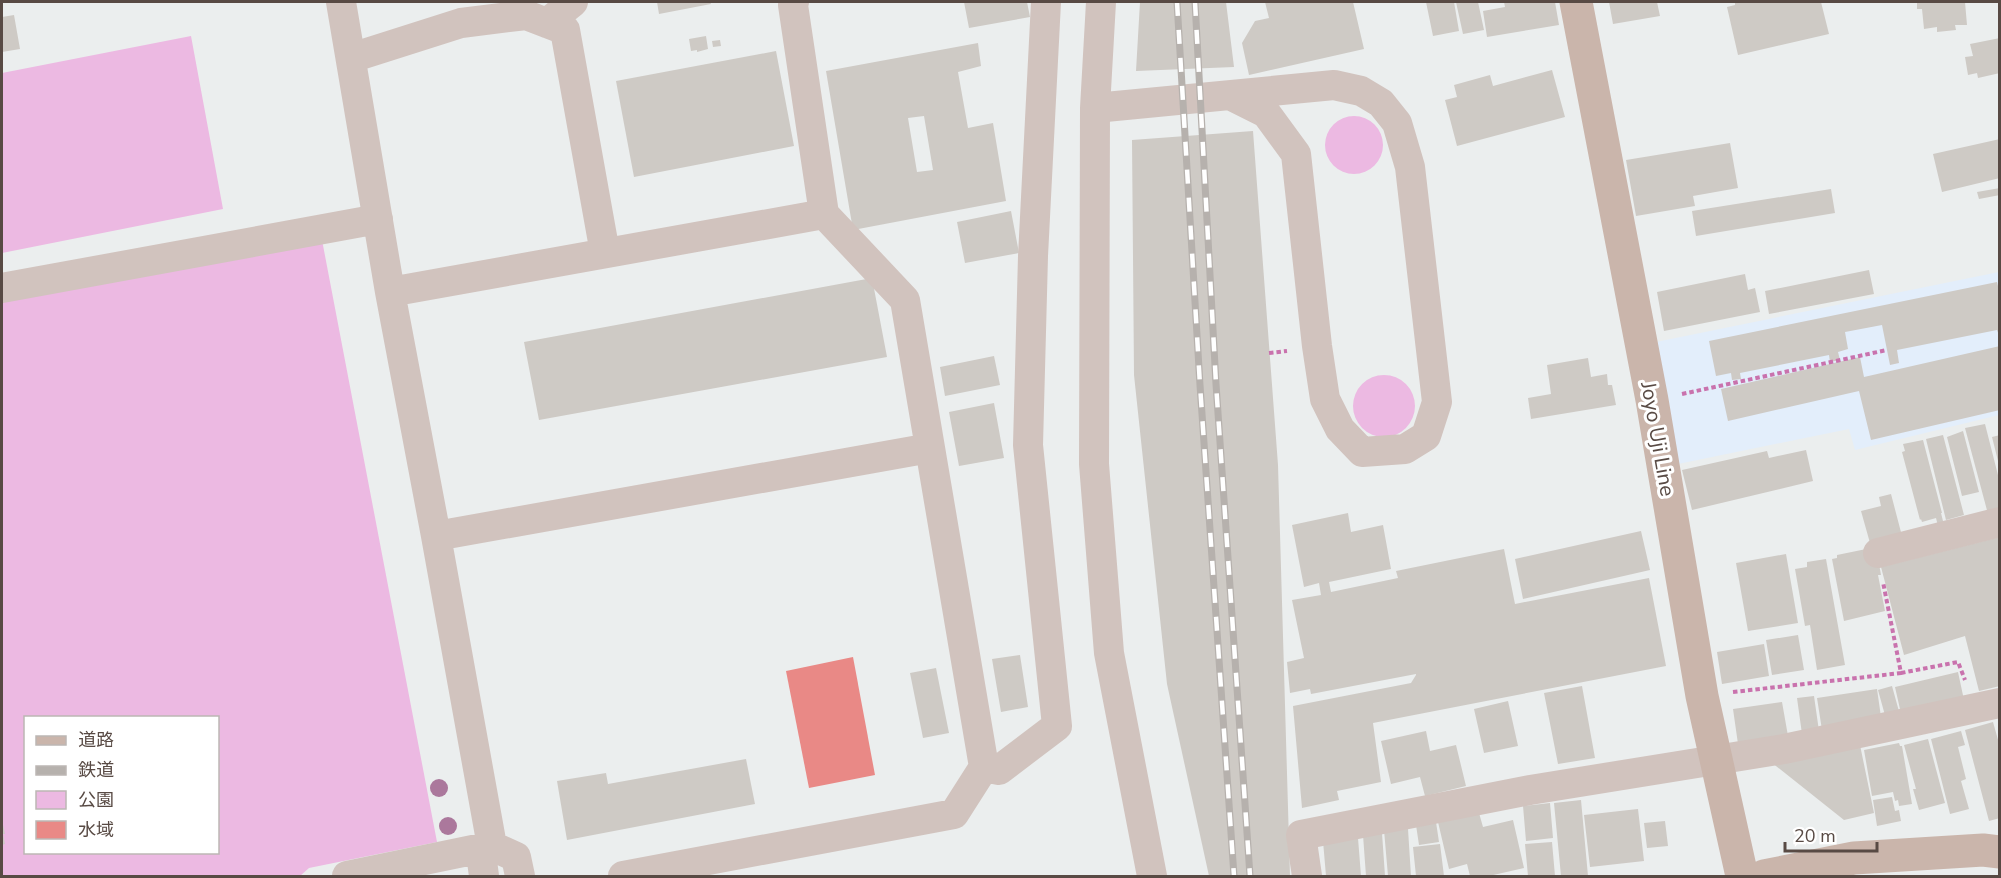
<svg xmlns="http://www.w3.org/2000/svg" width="2001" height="878" font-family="'Nunito Sans','Noto Sans JP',sans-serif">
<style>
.commercial{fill:#e3eefb}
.green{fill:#ecb9e2;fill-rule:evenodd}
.water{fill:#e98986}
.building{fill:#cecac5;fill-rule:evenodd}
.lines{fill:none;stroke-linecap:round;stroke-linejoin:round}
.path{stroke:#c972ad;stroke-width:4;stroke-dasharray:4.5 3;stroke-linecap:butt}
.minor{stroke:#d1c3be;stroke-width:30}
.major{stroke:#cab5ab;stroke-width:33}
.rail-casing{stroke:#b6b1ad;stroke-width:7}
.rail{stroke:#fff;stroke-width:4.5;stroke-dasharray:14;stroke-linecap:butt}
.tree{fill:#ab789c}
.labels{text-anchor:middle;stroke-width:6;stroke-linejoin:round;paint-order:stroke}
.street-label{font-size:21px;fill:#584a44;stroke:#fff}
</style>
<rect width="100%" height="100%" fill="#ebeeee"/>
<path class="commercial" d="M1999,272V415L1855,450L1849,429L1678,464L1656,342Z"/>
<path class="green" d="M191,36L223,209L2,253V73Z
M1325 145a29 29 0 1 1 58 0a29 29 0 1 1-58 0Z
M322,240L437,842L309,868L300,876H2V300ZM26,718H218V852H26Z
M1353 406a31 31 0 1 1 62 0a31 31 0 1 1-62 0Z"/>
<path class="water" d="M853,657L875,775L809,788L786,671Z"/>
<path class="building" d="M657,2H710L711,4L659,14Z
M964,2H1027L1030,17L969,28Z
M1140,2H1226L1234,67L1136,71Z
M1265,2H1353L1364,49L1249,75L1242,43L1255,21L1269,18Z
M1426,2H1454L1459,31L1433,36Z
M1456,2H1478L1484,30L1463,34Z
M1504,2H1555L1559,25L1487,37L1483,11L1505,7Z
M1609,2H1657L1660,16L1613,24Z
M1735,2H1821L1829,34L1738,55L1727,7L1735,5Z
M1917,2H1965L1967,25H1955L1956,30L1937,32V27L1924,29L1922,9H1917Z
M14,15L20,49L2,52V17Z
M706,36L708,49L697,52V50L691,51L689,39Z
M2000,38V73L1978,78L1977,73L1968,75L1965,57L1973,56L1970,44Z
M720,40L721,46L713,47L712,41Z
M978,43L981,66L958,72L968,128L993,123L1006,201L853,230L826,71ZM924,116L933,170L917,172L908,118Z
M776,51L794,146L634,177L616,81Z
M1552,70L1565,117L1457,146L1445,100L1457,97L1454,85L1490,75L1493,86Z
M1253,131L1278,465L1290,876H1209L1167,684L1134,375L1132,140Z
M2000,139V178L1942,192L1933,154Z
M1730,143L1738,188L1693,196L1695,206L1636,216L1626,160Z
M2000,188V195L1979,199L1977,192Z
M1831,189L1835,213L1696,236L1692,211Z
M1011,211L1019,253L965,263L957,222Z
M1869,270L1874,294L1769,314L1765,291Z
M1745,274L1748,290L1755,288L1760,312L1664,331L1657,292Z
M872,278L887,357L539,420L524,342Z
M1997,282L2000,294V338L1997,330L1897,350L1899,363L1890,365L1882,325L1845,332L1848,349L1838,352L1840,360L1830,362L1829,355L1740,373L1741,379L1732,380L1731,373L1716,376L1709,341Z
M2000,346V410L1871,440L1859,391L1728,421L1721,389L1860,357L1864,377Z
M994,356L1000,385L945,396L940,367Z
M1588,358L1591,377L1607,374L1608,385H1612L1616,405L1531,419L1528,398L1551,394L1547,365Z
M994,403L1004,458L959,466L949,412Z
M1985,424L2000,483V511L1988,514L1965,428Z
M1963,431L1979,492L1962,496L1947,437Z
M1943,435L1964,515L1946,520L1926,439Z
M2000,435V465H1999L1992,437Z
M1923,440L1942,513H1941L1944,525L1938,526L1936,518L1922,522L1921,519L1920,520L1902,452L1905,451L1903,444Z
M1806,450L1813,481L1692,510L1682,470L1767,451L1769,458Z
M1891,494L1902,536L1870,543L1861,511L1881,506L1879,497Z
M1348,513L1351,532L1383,525L1391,569L1329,582L1331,592L1398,578L1396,571L1504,549L1515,604L1649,578L1666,666L1373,723L1381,782L1337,791L1339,800L1302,808L1293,706L1411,683L1416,675V674L1311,694L1310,689L1290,693L1287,662L1304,658L1292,600L1321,595L1319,583L1304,587L1292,525Z
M1641,531L1650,570L1523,599L1515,559Z
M2000,537V686L1979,691L1965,636L1904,655L1881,567Z
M1876,547L1881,575H1878L1885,611L1844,621L1832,559L1837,558V555Z
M1786,554L1798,623L1748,631L1736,563Z
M1826,559L1845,665L1817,670L1810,625L1805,626L1795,569L1807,567V562Z
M1798,635L1804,670L1772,675L1766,640Z
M1764,644L1769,676L1722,684L1717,652Z
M1020,655L1028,707L1001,712L992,659Z
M936,668L949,733L923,738L910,673Z
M1958,672L1964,700L1902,718L1895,687Z
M1582,686L1595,758L1558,764L1544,693Z
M1892,686L1900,715L1886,719L1878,690Z
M1877,689L1881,717L1822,730L1817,698Z
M1814,696L1819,731L1802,734L1797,698Z
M1508,701L1518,746L1484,753L1474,709Z
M1782,702L1788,736L1738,744L1733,709Z
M1993,722L2000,747V818L1989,821L1965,730Z
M1426,731L1430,751L1456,745L1466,786L1425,796L1420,777L1391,784L1381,741Z
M1961,731L1965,745L1958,747L1966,779L1961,781L1969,809L1950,814L1931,739Z
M1928,739L1945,803L1919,810L1913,789H1916L1904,745Z
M1899,743L1900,746H1902L1912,804L1899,806L1898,800L1895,801L1893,792L1872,796L1864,750Z
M1860,745L1874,813L1844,820L1771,762Z
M746,759L755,804L567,840L557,781L606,773L608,784Z
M1892,797L1895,811L1899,810L1901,821L1877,826L1873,800Z
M1581,800L1588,876H1561L1554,803Z
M1550,803L1553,838L1526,841L1523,806Z
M1638,809L1644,861L1590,867L1584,815Z
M1479,813L1483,827L1513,820L1524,868L1489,876H1470L1467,864L1449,869L1438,822Z
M2,820L5,834H3L5,844L2,845Z
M1665,821L1668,846L1647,848L1644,823Z
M1436,822L1439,842L1419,845L1416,825Z
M1408,829L1411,876H1388L1384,830Z
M1382,833L1385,876H1366L1363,835Z
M1358,838L1361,876H1326L1323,841Z
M1552,842L1555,876H1528L1525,844Z
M1440,844L1444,876H1416L1413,847Z"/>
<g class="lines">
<path class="path" d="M1269,353L1287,351
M1682,394L1887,350
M1901,673L1958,662L1965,680
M1733,692L1901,673L1883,582"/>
<path class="minor" d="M341,2L390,292L436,536L492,846L482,861L484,876
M1101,2L1095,108L1094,464L1109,653L1152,876
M547,23L573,2
M351,58L461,23L526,15L565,30L605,253
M1095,108L1334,85L1361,91L1381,103L1397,123L1410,167L1437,402L1426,436L1405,449L1362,452L1340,429L1325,399L1317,346L1296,154L1266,113L1230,95
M2,288L378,219
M390,292L824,214
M436,536L930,448
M1878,553L2000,522
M984,767L999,770L1057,726L1028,445L1033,256L1046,2
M347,876L492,846L516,857L520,876
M623,876L954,814L984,767L905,300L824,214L793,5L794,2
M1307,876L1301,835L1530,790L1784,749L2000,703"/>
<path class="major" d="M1576,2L1652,400L1702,696L1742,876
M1764,876L1854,858L1983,850L2000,852"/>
<g class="rail-casing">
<path id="rail" d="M1177,2L1200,385L1234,876
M1195,2L1216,384L1250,876"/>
</g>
<use href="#rail" class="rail"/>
</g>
<g class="tree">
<circle cx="439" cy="788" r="9"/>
<circle cx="448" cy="826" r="9"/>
</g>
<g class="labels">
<g class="street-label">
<text transform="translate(1658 439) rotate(80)" y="7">Joyo Uji Line</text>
</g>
</g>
<rect width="2001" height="878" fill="none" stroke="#584a44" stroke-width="6"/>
<rect x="24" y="716" width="195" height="138" fill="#ffffff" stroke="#bcb7b4" stroke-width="1.5"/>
<rect x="36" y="736" width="30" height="9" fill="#cab5ab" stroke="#bcb7b4" stroke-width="1.5"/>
<text x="78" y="746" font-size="18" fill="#584a44">道路</text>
<rect x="36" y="766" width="30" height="9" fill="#b6b1ad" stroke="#bcb7b4" stroke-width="1.5"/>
<text x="78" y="776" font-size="18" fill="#584a44">鉄道</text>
<rect x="36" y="791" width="30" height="18" fill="#ecb9e2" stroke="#bcb7b4" stroke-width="1.5"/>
<text x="78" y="806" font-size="18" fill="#584a44">公園</text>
<rect x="36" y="821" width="30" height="18" fill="#e98986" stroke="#bcb7b4" stroke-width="1.5"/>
<text x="78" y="836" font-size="18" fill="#584a44">水域</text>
<path d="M1785 842v9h92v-9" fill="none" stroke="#584a44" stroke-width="3"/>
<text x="1794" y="842" font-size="18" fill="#584a44" stroke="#ffffff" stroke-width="4.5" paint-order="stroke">20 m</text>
</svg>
